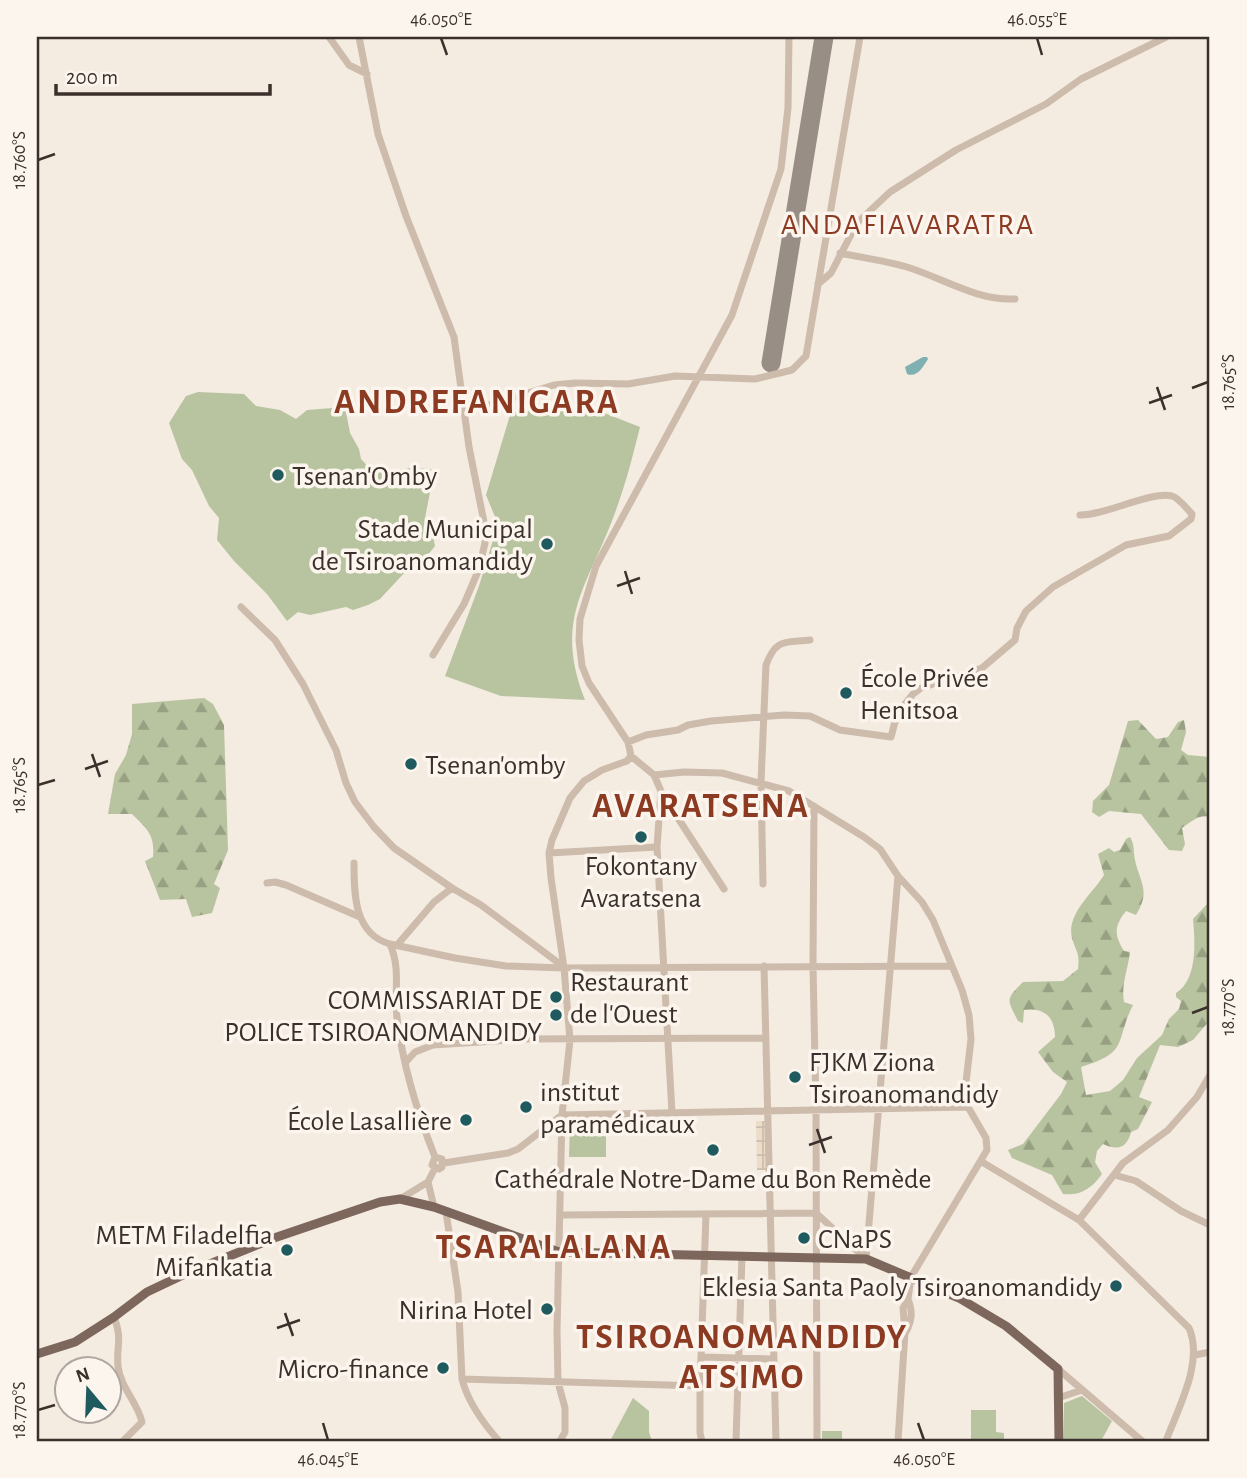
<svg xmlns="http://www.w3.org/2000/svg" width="1247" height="1478" font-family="'Alegreya Sans',sans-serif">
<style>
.green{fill:#b8c4a0}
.forest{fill:url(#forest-firs)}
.plaza{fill:url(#plaza-grid)}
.water{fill:#7fb0b2}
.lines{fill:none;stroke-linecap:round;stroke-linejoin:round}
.taxiway{stroke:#988e86;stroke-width:19}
.minor{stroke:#cdbbac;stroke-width:7}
.major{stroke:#7d675c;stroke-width:9}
.ticks{fill:none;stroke:#3b302b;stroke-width:2.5}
.poi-dot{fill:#1f5a5e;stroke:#fbf5ee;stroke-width:2.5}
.labels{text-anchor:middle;stroke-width:7;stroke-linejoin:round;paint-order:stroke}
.poi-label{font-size:28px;fill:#3b302b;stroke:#fbf5ee;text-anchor:start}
.neighbourhood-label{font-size:30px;letter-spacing:2px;fill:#8c3b22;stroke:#fbf5ee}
.district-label{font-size:35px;font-weight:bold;letter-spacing:2px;fill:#8c3b22;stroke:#fbf5ee}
.neatline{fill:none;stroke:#3b302b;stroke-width:2.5}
.ticks-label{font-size:18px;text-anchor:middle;fill:#3b302b}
</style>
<defs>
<pattern id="forest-firs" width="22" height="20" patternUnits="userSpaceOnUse" patternTransform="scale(1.75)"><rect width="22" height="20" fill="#b8c4a0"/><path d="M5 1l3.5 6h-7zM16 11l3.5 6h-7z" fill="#97a083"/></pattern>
<pattern id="plaza-grid" width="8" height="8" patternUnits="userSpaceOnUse" patternTransform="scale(1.75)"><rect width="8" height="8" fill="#ecdcc8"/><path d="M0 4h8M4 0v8" fill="none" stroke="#cbbdac"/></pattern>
</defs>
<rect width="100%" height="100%" fill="#f4ebe1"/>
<path class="green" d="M198,392L244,394L256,406L280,410L296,419L307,410L345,407L350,433L359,449L361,459L373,472L412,468L431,469L432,482L425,518L431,526L435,546L420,565L407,570L380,599L368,605L353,610L346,607L310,615L298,612L287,621L267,594L234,561L217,540L219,518L209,506L192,470L182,459L169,423L186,396Z
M589,407L640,427C633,455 626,483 616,510C590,584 552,617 585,700L501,696L445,676L479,586L498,524L486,495L511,412Z
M570,1123H606V1157H569Z
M1082,1396L1112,1421L1101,1441H1064V1403Z
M633,1398L649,1411V1432L652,1441H610Z
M971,1410H996V1432L1004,1433V1441H971Z
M822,1431H842V1441H822Z"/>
<path class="forest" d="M204,698L213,704L224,725L228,850L214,884L220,888L212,913L192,917L186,899L160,900L145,861L153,857C155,834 147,829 132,814H108L115,774L126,755L132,734V704Z
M1138,720L1156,739L1168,737L1178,722L1184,720L1186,732L1181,750L1188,755L1210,757V817C1199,814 1191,822 1182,828L1185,844L1182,851L1169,850L1141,814L1109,811L1099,817L1092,812L1093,801L1109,785L1128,721Z
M1130,837C1135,845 1133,851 1135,860C1140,883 1151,891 1136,915L1126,911C1114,926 1114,935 1124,951L1130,952C1128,969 1121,985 1124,1002L1133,1005C1114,1043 1130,1052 1081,1067L1086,1095L1110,1091L1123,1080L1137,1058L1162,1035L1169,1019L1179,1009L1181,1001L1176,997V993C1198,980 1195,940 1193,919L1210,901L1208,940L1210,941V1020L1193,1040L1178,1047L1160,1045L1139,1097L1152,1102L1138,1129L1131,1132C1127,1148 1118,1151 1103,1144L1097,1151L1095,1162L1102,1174C1092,1188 1081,1196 1063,1194L1052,1175L1012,1158L1008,1150L1023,1144L1061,1094L1067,1082L1053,1072L1038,1052L1055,1037C1055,1017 1044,1007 1024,1010L1023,1023L1018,1021C1007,999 1005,1000 1023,982L1063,981L1078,969C1080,951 1076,953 1072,938C1066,914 1093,893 1104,875L1098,854L1109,848L1114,852L1120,850L1126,839Z"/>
<path class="plaza" d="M756,1121H769L770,1170H757Z"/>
<path class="water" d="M923,357H927L928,359C923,367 917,378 907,374L905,367Z"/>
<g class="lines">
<path class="taxiway" d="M771,363L824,37"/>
<path class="minor" d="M329,37L349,65L367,74
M359,37L378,134L406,216L454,337L469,447L484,522L485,543L479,569L464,604L433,655
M840,253C863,258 888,261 910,268C944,279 978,301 1015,299
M818,284L831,273L857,223L890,192L956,150L1046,104L1081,79L1166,37
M465,409L489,405L554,385L575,383L628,384L675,376L755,379L792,370L806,356L860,37
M241,607L275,640L303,684L336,750L346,783L355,802L374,827L394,848L452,888L481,905L564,967
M628,742L646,735L678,730L688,725L711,721L784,715L810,716L840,730L891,737L897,714L913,694L921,688L982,668L1015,640L1017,628L1026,611L1053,587L1126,545L1169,536L1191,519L1192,514C1187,509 1179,498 1172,496C1150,491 1107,515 1080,515
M631,756L654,775L684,772L722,773L789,791L864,837L880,849L898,876L922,902L933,920L962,990L969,1015L971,1039L965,1091L968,1107
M654,775L661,791L657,847L672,1113
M661,792L724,889
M814,806L813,966L816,1110L817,1441
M549,853L657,847
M354,863C354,894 354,934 390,944C401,969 394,992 397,1018C403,1066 417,1112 435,1157L432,1165L439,1169L442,1167V1159L435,1157
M267,883L275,882L286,885L360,917
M763,884L761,782L766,665C776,638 785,643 810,640
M390,944L455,958L506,966L564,968L951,966
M398,944L434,902L452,888
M764,966L776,1441
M405,1063L415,1052L433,1045L480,1042L523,1039L766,1038
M982,1162L1079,1220L1189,1328C1204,1362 1178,1408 1166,1441
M444,1163L508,1153L518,1149L562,1115L968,1107L986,1138L987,1150L911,1277L908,1299L903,1308L905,1332L898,1441
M1118,1176L1136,1181L1181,1211L1210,1225
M428,1182L434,1207
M400,1199L428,1182L435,1168
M446,1212L458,1292L462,1379L700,1386
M560,1215L816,1213L866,1259
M1079,1220L1123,1163L1168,1130L1197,1097L1210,1075
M866,1259L898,876
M114,1317C123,1341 116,1345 118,1366C120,1387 138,1403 142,1422L123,1441
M906,1332C912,1320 913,1312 908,1299
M1195,1355L1210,1352
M702,1357L774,1359
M1058,1369L1142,1441
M462,1379C468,1403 483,1423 499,1441
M1058,1398L1082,1390
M560,1441L565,1432V1408L558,1382L557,1331L562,1115L570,1040L564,968L551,878L549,853L552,840L570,798L584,781L602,770L627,761L631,756L628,742L589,683L582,666L579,640L580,619L596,566L732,315L781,169L788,108L789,37
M702,1441L700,1433V1386L706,1214
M736,1441L742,1256"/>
<path class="major" d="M37,1354L75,1342L114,1317L147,1292L185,1274L274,1238L380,1202L400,1199L434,1207L559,1252L866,1259L959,1298L1006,1326L1058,1369L1059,1441"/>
</g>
<path class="ticks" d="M441,38L447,55M1037,38L1042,55M38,160L55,154M1157,387L1165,410M1192,388L1208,382M1149,403L1172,395M625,571L632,594M617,586L640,578M92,754L100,777M85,769L108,761M38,785L55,780M1192,1013L1208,1007M817,1129L825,1153M809,1145L832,1137M285,1313L293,1336M277,1328L300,1320M38,1410L55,1405M323,1423L328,1440M918,1423L924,1440"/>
<g class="poi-dot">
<circle cx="278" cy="475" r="7"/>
<circle cx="547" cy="544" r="7"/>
<circle cx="846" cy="693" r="7"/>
<circle cx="411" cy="764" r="7"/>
<circle cx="641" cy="837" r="7"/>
<circle cx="556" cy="997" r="7"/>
<circle cx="556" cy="1015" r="7"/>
<circle cx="795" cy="1077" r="7"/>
<circle cx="526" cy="1107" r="7"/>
<circle cx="466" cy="1120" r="7"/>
<circle cx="713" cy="1150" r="7"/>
<circle cx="804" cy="1238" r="7"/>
<circle cx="287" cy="1250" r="7"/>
<circle cx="1116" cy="1286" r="7"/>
<circle cx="547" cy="1309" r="7"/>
<circle cx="443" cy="1368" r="7"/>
</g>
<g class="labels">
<g class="poi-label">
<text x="292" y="485">Tsenan'Omby</text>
<text x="533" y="538" text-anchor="end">Stade Municipal<tspan x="533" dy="32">de Tsiroanomandidy</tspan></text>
<text x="860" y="687">École Privée<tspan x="860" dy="32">Henitsoa</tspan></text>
<text x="425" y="774">Tsenan'omby</text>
<text x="641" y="875" text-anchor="middle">Fokontany<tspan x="641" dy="32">Avaratsena</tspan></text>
<text x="570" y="991">Restaurant<tspan x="570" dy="32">de l'Ouest</tspan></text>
<text x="542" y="1009" text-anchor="end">COMMISSARIAT DE<tspan x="542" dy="32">POLICE TSIROANOMANDIDY</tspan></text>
<text x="809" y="1071">FJKM Ziona<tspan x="809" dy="32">Tsiroanomandidy</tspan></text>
<text x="540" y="1101">institut<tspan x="540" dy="32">paramédicaux</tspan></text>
<text x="452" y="1130" text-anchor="end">École Lasallière</text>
<text x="713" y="1188" text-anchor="middle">Cathédrale Notre-Dame du Bon Remède</text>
<text x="273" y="1244" text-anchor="end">METM Filadelfia<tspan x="273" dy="32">Mifankatia</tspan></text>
<text x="818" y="1248">CNaPS</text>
<text x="1102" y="1296" text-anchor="end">Eklesia Santa Paoly Tsiroanomandidy</text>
<text x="533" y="1319" text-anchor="end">Nirina Hotel</text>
<text x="429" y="1378" text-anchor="end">Micro-finance</text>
</g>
<g class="neighbourhood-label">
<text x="908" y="234">ANDAFIAVARATRA</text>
</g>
<g class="district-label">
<text x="477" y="413">ANDREFANIGARA</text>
<text x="701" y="817">AVARATSENA</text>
<text x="554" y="1258">TSARALALANA</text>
<text x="742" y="1348">TSIROANOMANDIDY<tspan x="742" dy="40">ATSIMO</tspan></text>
</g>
</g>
<rect width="1247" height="1478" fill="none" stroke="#fbf5ee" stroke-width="77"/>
<g transform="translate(88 1390) rotate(341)"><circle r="33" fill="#fbf5ee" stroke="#aea6a0" stroke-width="2"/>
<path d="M0-5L12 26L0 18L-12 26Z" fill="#1f5a5e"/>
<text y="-10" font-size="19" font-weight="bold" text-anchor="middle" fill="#3b302b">N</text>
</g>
<path d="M56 84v10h214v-10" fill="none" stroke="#3b302b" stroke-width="3.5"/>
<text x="66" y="84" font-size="21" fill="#3b302b" stroke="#fbf5ee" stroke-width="5" paint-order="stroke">200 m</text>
<rect x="38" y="38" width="1170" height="1402" class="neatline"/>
<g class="ticks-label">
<text x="441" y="25">46.050°E</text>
<text x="1037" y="25">46.055°E</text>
<text transform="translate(19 160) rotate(-90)" y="6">18.760°S</text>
<text transform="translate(1228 382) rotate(-90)" y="6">18.765°S</text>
<text transform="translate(19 785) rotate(-90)" y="6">18.765°S</text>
<text transform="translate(1228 1007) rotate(-90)" y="6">18.770°S</text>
<text transform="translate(19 1410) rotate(-90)" y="6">18.770°S</text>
<text x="328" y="1465">46.045°E</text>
<text x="924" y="1465">46.050°E</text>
</g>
</svg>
